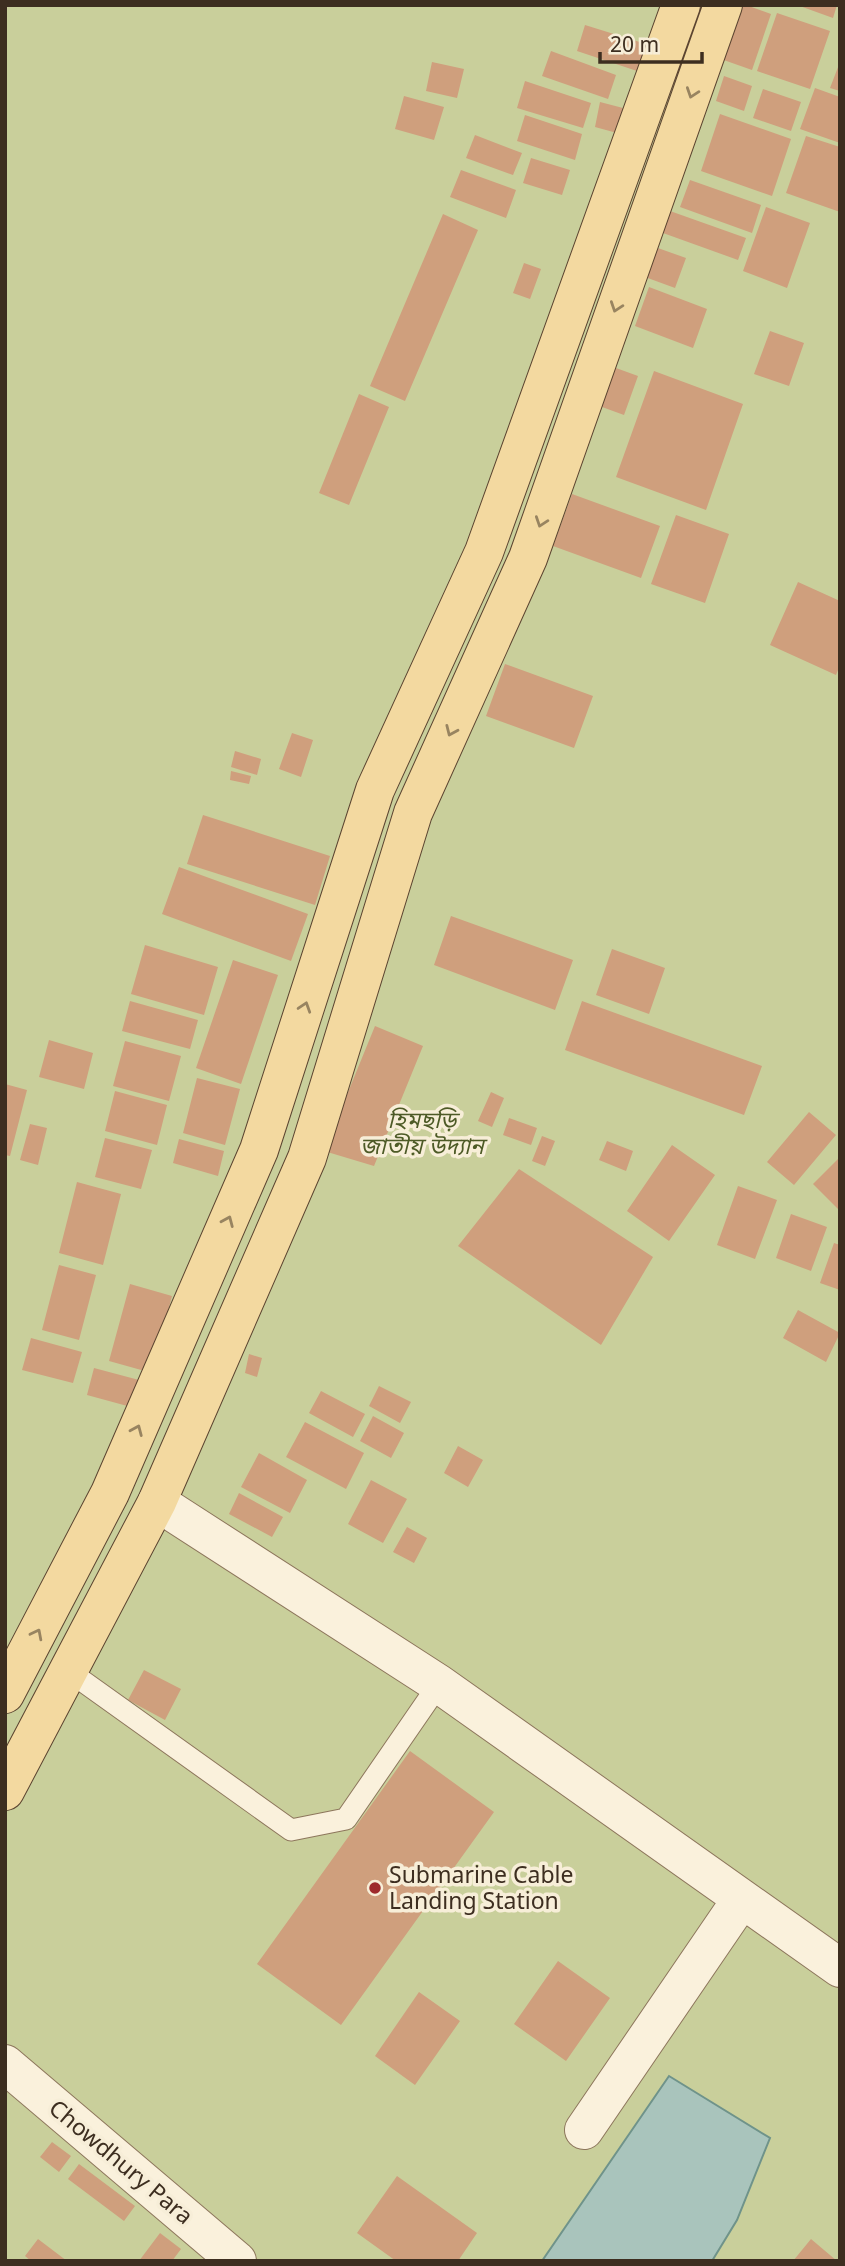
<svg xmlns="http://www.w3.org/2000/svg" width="845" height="2266" font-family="Georgia,'Noto Sans Bengali',serif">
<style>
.green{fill:#c9cf9b}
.water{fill:#a9c4bc;stroke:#6f938a;stroke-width:2}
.building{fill:#cf9f7d}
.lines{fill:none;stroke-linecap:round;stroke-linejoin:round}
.service-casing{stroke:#8d765c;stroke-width:23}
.minor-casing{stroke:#8d765c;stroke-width:40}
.primary-casing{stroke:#5b4430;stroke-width:40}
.service{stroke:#faf1dc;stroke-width:21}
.minor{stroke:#faf1dc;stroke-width:38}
.primary{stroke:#f3d9a0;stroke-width:38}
.oneway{stroke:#988460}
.poi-dot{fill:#9e2a2b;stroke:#f7eed8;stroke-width:2.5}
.labels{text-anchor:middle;stroke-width:7;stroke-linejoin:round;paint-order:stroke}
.park-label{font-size:23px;font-style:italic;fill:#4d5a26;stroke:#f7eed8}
.poi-label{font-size:23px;fill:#3d2e20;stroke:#f7eed8;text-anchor:start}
.street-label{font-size:23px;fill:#3d2e20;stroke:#f7eed8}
</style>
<rect width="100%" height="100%" fill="#f0e4c8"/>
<path class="green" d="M5,5H840V2261H5Z"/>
<path class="water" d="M669,2076L770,2138L737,2220L712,2261H542Z"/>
<path class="building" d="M736,5H746L771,14L752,70L718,58Z
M797,5H837L833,18Z
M777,13L830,31L810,89L757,71Z
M585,25L646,44L637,71L577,51Z
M551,51L616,75L608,99L542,76Z
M432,62L464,69L457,98L426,91Z
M840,62V91L830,88Z
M724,76L752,86L744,111L716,101Z
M525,81L591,103L583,128L517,108Z
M815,88L840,97V143L800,129Z
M763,89L801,102L791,131L753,118Z
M404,96L444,107L434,140L395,129Z
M600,102L623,108L617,133L595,127Z
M720,114L791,139L772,196L701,171Z
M525,115L582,134L575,160L517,141Z
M475,135L522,153L513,175L466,158Z
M806,136L840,147V212L786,193Z
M531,158L570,170L562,195L523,183Z
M461,170L516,190L506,218L450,197Z
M690,180L761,205L752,233L680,207Z
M766,207L810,223L787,288L743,271Z
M670,211L746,238L738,260L663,233Z
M443,214L478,230L405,401L370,386Z
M655,247L686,258L675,288L645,277Z
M524,263L541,269L530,299L513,293Z
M649,287L707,309L693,348L635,326Z
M770,331L804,343L789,386L754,374Z
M605,364L638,376L624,415L591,403Z
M654,371L743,404L706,510L616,477Z
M359,394L389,407L349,505L319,493Z
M572,494L660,526L641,578L553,546Z
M676,515L729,534L705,603L651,584Z
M798,582L840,601V665L836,675L770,645Z
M505,664L593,696L574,748L486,716Z
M292,733L313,740L301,777L279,769Z
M235,751L261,759L257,775L231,767Z
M231,771L251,776L249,784L230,780Z
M203,815L330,856L315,905L187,864Z
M179,867L308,914L291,961L162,914Z
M451,916L573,960L555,1010L434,965Z
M145,945L218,967L204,1015L131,994Z
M612,949L665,968L649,1014L596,995Z
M233,960L278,975L241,1084L196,1068Z
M130,1001L198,1020L190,1049L122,1031Z
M582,1001L762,1066L744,1115L565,1050Z
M375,1026L423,1046L374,1166L324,1151Z
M49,1040L93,1053L84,1089L39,1077Z
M125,1041L181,1056L169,1101L113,1086Z
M197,1078L240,1089L225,1145L183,1133Z
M5,1084L27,1090L10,1156L5,1155Z
M115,1091L167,1105L157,1145L105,1131Z
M491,1092L504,1098L492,1127L478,1121Z
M809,1112L836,1135L794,1185L767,1162Z
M509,1118L537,1128L531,1145L503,1135Z
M30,1124L47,1128L38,1165L20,1160Z
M542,1136L555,1141L545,1166L532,1161Z
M105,1138L152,1150L141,1189L95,1177Z
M179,1139L224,1151L218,1176L173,1163Z
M607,1141L633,1151L626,1171L599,1160Z
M672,1145L715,1175L669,1241L627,1211Z
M840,1157V1211L813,1184Z
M519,1169L653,1257L601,1345L458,1246Z
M77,1182L121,1194L103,1265L59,1253Z
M738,1186L777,1200L755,1259L717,1245Z
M791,1214L827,1227L811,1271L776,1258Z
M834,1243L840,1245V1290L820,1283Z
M59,1265L96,1275L79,1340L42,1330Z
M130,1284L172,1296L152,1373L109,1361Z
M798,1310L840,1333L826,1362L783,1338Z
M31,1338L82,1352L73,1383L22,1370Z
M249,1354L262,1358L257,1377L245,1373Z
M94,1368L139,1380L131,1407L87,1395Z
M379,1386L411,1402L400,1423L369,1406Z
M321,1391L365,1414L353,1437L309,1413Z
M373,1416L404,1433L391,1458L360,1441Z
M305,1422L364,1453L346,1489L286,1457Z
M458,1446L483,1460L468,1487L444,1473Z
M259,1453L307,1480L290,1513L241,1487Z
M371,1480L407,1499L383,1543L348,1524Z
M239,1493L283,1517L272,1537L229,1514Z
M407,1527L427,1538L414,1563L393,1552Z
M144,1670L181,1689L165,1720L128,1700Z
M410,1751L494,1812L341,2025L257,1964Z
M558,1961L610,1998L566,2061L514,2024Z
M419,1992L460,2021L415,2085L375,2056Z
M52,2142L71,2156L59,2172L40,2157Z
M79,2164L135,2206L124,2221L68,2179Z
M397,2176L477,2233L458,2261H396L357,2233Z
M160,2233L181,2249L172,2261H139Z
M38,2239L67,2261H31L25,2256Z
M811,2239L837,2261H793Z"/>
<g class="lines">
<g class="service-casing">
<path id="service" d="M70,1672L291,1830L346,1819L439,1684"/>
</g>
<g class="minor-casing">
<path id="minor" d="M157,1502L439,1684L840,1968
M5,2064L237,2261
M584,2130L741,1900"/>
</g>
<g class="primary-casing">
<path id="primary" d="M5,1694L110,1493L259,1150L375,790L484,552L681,5
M5,1791L157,1502L307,1158L413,813L528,558L723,5"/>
</g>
<use href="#service" class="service"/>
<use href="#minor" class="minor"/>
<use href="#primary" class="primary"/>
</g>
<defs><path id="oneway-chevron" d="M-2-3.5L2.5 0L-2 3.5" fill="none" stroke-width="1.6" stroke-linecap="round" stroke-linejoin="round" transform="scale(1.75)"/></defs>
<g class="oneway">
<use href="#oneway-chevron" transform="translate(692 93) rotate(109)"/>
<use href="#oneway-chevron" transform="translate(616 307) rotate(109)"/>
<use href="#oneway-chevron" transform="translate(541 522) rotate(109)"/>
<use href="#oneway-chevron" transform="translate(451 731) rotate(114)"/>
<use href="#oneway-chevron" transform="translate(305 1007) rotate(-72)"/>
<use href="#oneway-chevron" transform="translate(228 1221) rotate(-67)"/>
<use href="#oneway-chevron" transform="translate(137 1430) rotate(-67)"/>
<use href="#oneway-chevron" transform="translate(37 1634) rotate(-63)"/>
</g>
<circle class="poi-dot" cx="375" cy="1888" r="7"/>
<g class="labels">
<g class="park-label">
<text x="422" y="1128">হিমছড়ি<tspan x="422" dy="26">জাতীয় উদ্যান</tspan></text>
</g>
<g class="poi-label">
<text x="389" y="1883">Submarine Cable<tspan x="389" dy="26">Landing Station</tspan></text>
</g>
<g class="street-label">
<text transform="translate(121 2162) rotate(40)" y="8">Chowdhury Para</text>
</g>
</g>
<rect width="845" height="2266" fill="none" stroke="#3d2e20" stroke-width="14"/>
<path d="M600 52v10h102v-10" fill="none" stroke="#3d2e20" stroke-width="3.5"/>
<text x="610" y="52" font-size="21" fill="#3d2e20" stroke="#f7eed8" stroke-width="5" paint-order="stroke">20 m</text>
</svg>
